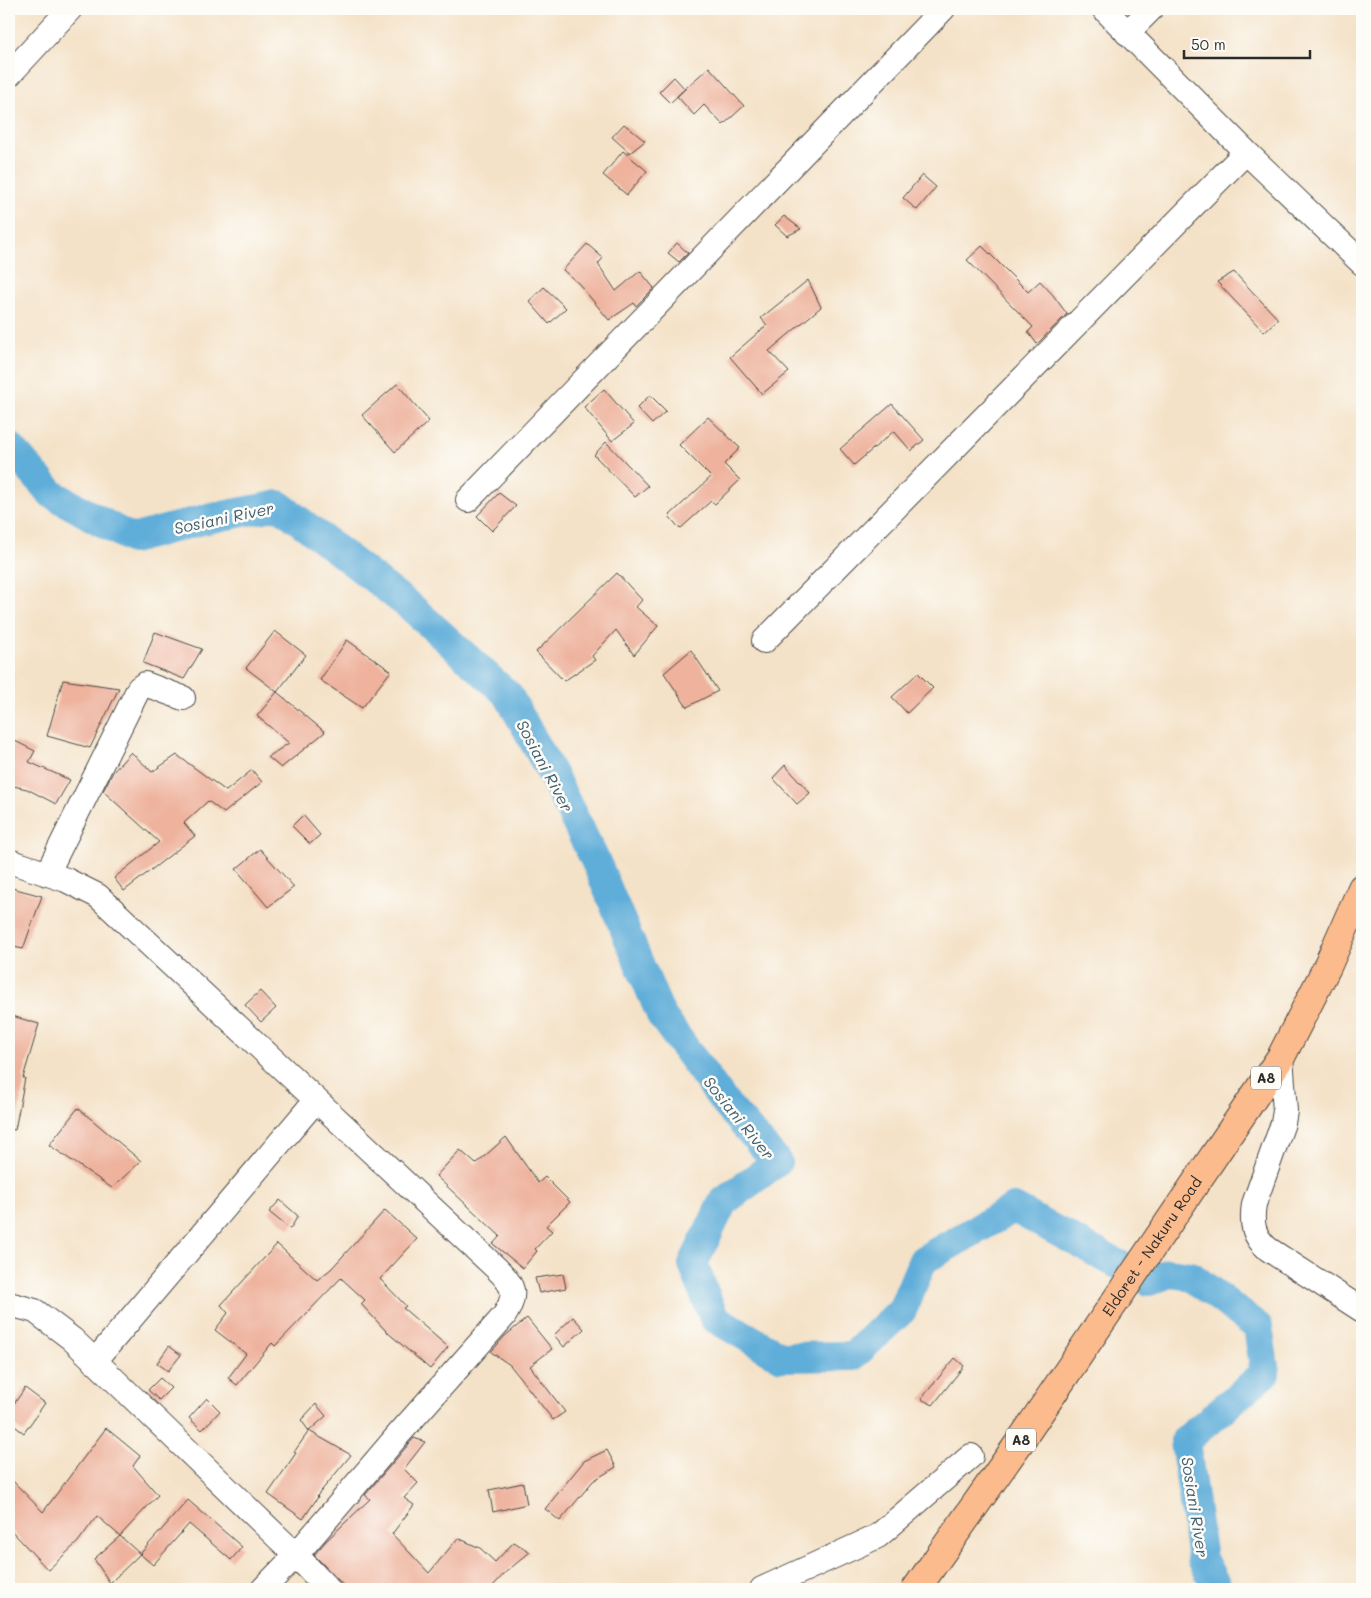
<svg xmlns="http://www.w3.org/2000/svg" width="1371" height="1598" font-family="Mali,sans-serif">
<style>
.lines{fill:none;stroke-linecap:round;stroke-linejoin:round}
.river{stroke:#5fadd9;stroke-width:30}
.building{fill:#eeb29d}
.minor-casing{stroke:#494643;stroke-width:26}
.highway-casing{stroke:#494643;stroke-width:30}
.minor{stroke:#fff;stroke-width:24}
.highway{stroke:#fbbb8d;stroke-width:28}
.labels{text-anchor:middle;stroke-width:5;stroke-linejoin:round;paint-order:stroke}
.shield{fill:#fdfcf7;stroke:#6a6a68;stroke-width:1}
.shield-label{font-size:14px;font-weight:bold;fill:#2b2b2b}
.street-label{font-size:15px;fill:#2b2b2b;stroke:#fdfcf7}
.water-label{font-size:16px;font-style:italic;fill:#405f71;stroke:#fdfcf7}
</style>
<rect width="100%" height="100%" fill="#fdfcf7"/>
<filter id="ink" filterUnits="userSpaceOnUse"><feTurbulence type="fractalNoise" baseFrequency=".02" numOctaves="2"/><feDisplacementMap in="SourceGraphic" scale="10" xChannelSelector="R" yChannelSelector="G"/><feConvolveMatrix kernelMatrix="1 2 1 2 8 2 1 2 1" color-interpolation-filters="sRGB"/></filter>
<filter id="wash" filterUnits="userSpaceOnUse"><feTurbulence type="fractalNoise" baseFrequency=".0096" numOctaves="4" result="noise"/><feDisplacementMap in="SourceGraphic" scale="20" xChannelSelector="R" yChannelSelector="G"/><feGaussianBlur stdDeviation="1.12" result="paint"/><feColorMatrix in="noise" values="0 0 0 0 0 0 0 0 0 0 0 0 0 0 0 0 0 1.4 0 .05"/><feComposite in="paint" operator="in"/></filter>
<g filter="url(#wash)">
<rect width="100%" height="100%" fill="#f4e2c8"/>
<g class="lines">
<path class="river" d="M9,446L52,494L132,539L202,520L279,505L412,608L508,695L551,772L597,864L661,1015L725,1103L777,1162L723,1202L693,1264L714,1318L782,1357L853,1356L902,1310L923,1260L1014,1208L1149,1281L1169,1273L1191,1276L1258,1327L1265,1373L1185,1441L1202,1559L1218,1589"/>
</g>
<g id="blocks">
<path class="building" d="M709,67L744,106L723,125L704,105L694,115L677,96Z
M674,77L685,89L670,103L659,92Z
M624,124L645,141L630,153L612,137Z
M623,151L647,171L627,195L603,175Z
M922,175L936,187L917,210L903,198Z
M784,216L801,229L787,236L775,225Z
M677,243L688,253L679,262L668,253Z
M587,244L603,258L598,264L616,291L640,271L654,288L636,306L634,303L609,320L579,284L563,270Z
M982,246L1028,292L1040,281L1053,295L1067,314L1037,344L1028,332L1033,327L967,260Z
M1234,272L1278,319L1264,332L1217,282Z
M808,280L821,307L769,351L789,372L762,394L730,357L767,325L761,318Z
M544,287L566,308L549,324L529,301Z
M397,384L429,421L395,452L362,415Z
M604,389L634,424L612,441L584,407Z
M650,395L666,411L652,424L637,408Z
M892,404L924,440L911,451L894,431L854,465L840,449Z
M708,417L740,448L724,464L740,480L715,504L711,501L680,529L669,516L711,477L679,445Z
M606,442L648,486L635,497L594,455Z
M499,493L516,506L492,531L477,516Z
M617,573L642,600L636,607L658,626L634,655L616,630L592,656L595,660L564,681L536,652Z
M275,631L306,655L277,692L246,668Z
M155,632L202,649L184,679L143,663Z
M347,640L391,671L362,708L320,680Z
M691,650L718,691L687,707L664,673Z
M918,673L933,688L907,713L892,697Z
M63,680L119,688L90,748L47,736Z
M277,692L325,732L281,768L268,757L289,743L257,716Z
M15,741L35,751L29,762L70,780L56,804L27,789L9,785V755Z
M131,752L152,772L177,755L226,791L252,770L262,782L224,813L208,801L184,823L195,836L124,891L114,878L159,842L103,791L113,772Z
M785,765L810,793L797,804L773,778Z
M303,815L320,835L310,844L292,826Z
M260,849L294,887L268,907L236,869Z
M12,888L42,896L23,949L9,946V900Z
M260,991L276,1008L261,1022L245,1005Z
M9,1015L39,1024L23,1078H25L15,1130L9,1129Z
M78,1108L141,1161L112,1188L49,1145Z
M506,1137L538,1183L545,1177L570,1202L546,1226L552,1231L535,1249L537,1251L523,1268L493,1244L500,1236L436,1176L460,1150L476,1164Z
M280,1200L298,1216L290,1229L269,1212Z
M385,1210L417,1239L380,1279L406,1306L403,1308L448,1347L430,1369L387,1332L361,1304L365,1300L341,1278L275,1346L272,1343L237,1385L228,1378L246,1354L215,1330L228,1313L221,1305L277,1244L317,1280L331,1269Z
M563,1274L566,1288L539,1293L535,1278Z
M573,1317L584,1329L564,1347L554,1335Z
M527,1318L552,1349L530,1366L565,1412L553,1420L510,1365L491,1352L505,1336Z
M169,1346L181,1355L168,1371L157,1363Z
M955,1358L964,1366L933,1405L921,1399Z
M160,1378L171,1388L159,1400L148,1390Z
M25,1388L45,1403L24,1433L9,1422V1411Z
M207,1398L220,1411L202,1430L189,1418Z
M316,1404L326,1416L309,1431L301,1420Z
M106,1428L140,1456L133,1466L158,1495L120,1536L97,1516L78,1542L48,1570L9,1528V1477L43,1512Z
M309,1431L351,1455L317,1496L318,1497L303,1519L268,1494L296,1453L294,1452Z
M414,1438L425,1442L404,1469L418,1483L404,1498L414,1505L392,1534L429,1573L458,1538L480,1548L495,1562L514,1542L530,1552L506,1572L490,1589H347L314,1555L326,1541L370,1499L365,1495Z
M607,1450L616,1467L593,1481L560,1521L545,1509L584,1461Z
M523,1483L527,1504L493,1512L489,1490Z
M188,1500L242,1547L231,1560L189,1524L153,1565L140,1554Z
M120,1536L140,1554L110,1583L94,1559Z"/>
</g>
</g>
<g filter="url(#ink)">
<use href="#blocks" fill-opacity="0" stroke="#494643" stroke-width="1"/>
<g class="lines">
<g class="minor-casing">
<path id="minor" d="M1104,9L1246,152L1362,263
M1127,33L1151,9
M9,75L70,9
M468,500L943,9
M764,641L1246,152
M9,861L66,880L98,896L496,1268C514,1285 518,1294 504,1316L399,1434L296,1555L263,1589
M47,874L139,688L145,684L183,698
M1281,1057L1285,1111L1283,1123L1254,1204C1251,1224 1253,1236 1268,1249L1362,1310
M9,1304L35,1311L72,1339L296,1555L328,1589
M94,1362L316,1100
M762,1589L878,1536L971,1456"/>
</g>
<g class="highway-casing">
<g id="highway">
<path id="s1" d="M916,1589L1019,1443L1281,1057L1327,967L1362,888"/>
</g>
</g>
<use href="#minor" class="minor"/>
<use href="#highway" class="highway"/>
</g>
</g>
<g class="labels">
<g class="shield">
<rect x="1251" y="1066.5" width="30" height="23" rx="4"/>
<rect x="1006" y="1428.5" width="30" height="23" rx="4"/>
</g>
<g class="shield-label">
<text x="1266" y="1083">A8</text>
<text x="1021" y="1445">A8</text>
</g>
<g class="street-label">
<text dy="5" stroke="none"><textPath href="#s1" startOffset="416">Eldoret - Nakuru Road</textPath></text>
</g>
<g class="water-label">
<text transform="translate(224 518) rotate(-12)" y="6">Sosiani River</text>
<text transform="translate(545 766) rotate(62)" y="6">Sosiani River</text>
<text transform="translate(739 1118) rotate(51)" y="6">Sosiani River</text>
<text transform="translate(1195 1507) rotate(81)" y="6">Sosiani River</text>
</g>
</g>
<rect width="1371" height="1598" fill="none" stroke="#fdfcf7" stroke-width="30"/>
<path d="M1184 50v8h126v-8" fill="none" stroke="#2b2b2b" stroke-width="2.5"/>
<text x="1191" y="50" font-size="15" fill="#2b2b2b" stroke="#fdfcf7" stroke-width="4" paint-order="stroke">50 m</text>
</svg>
